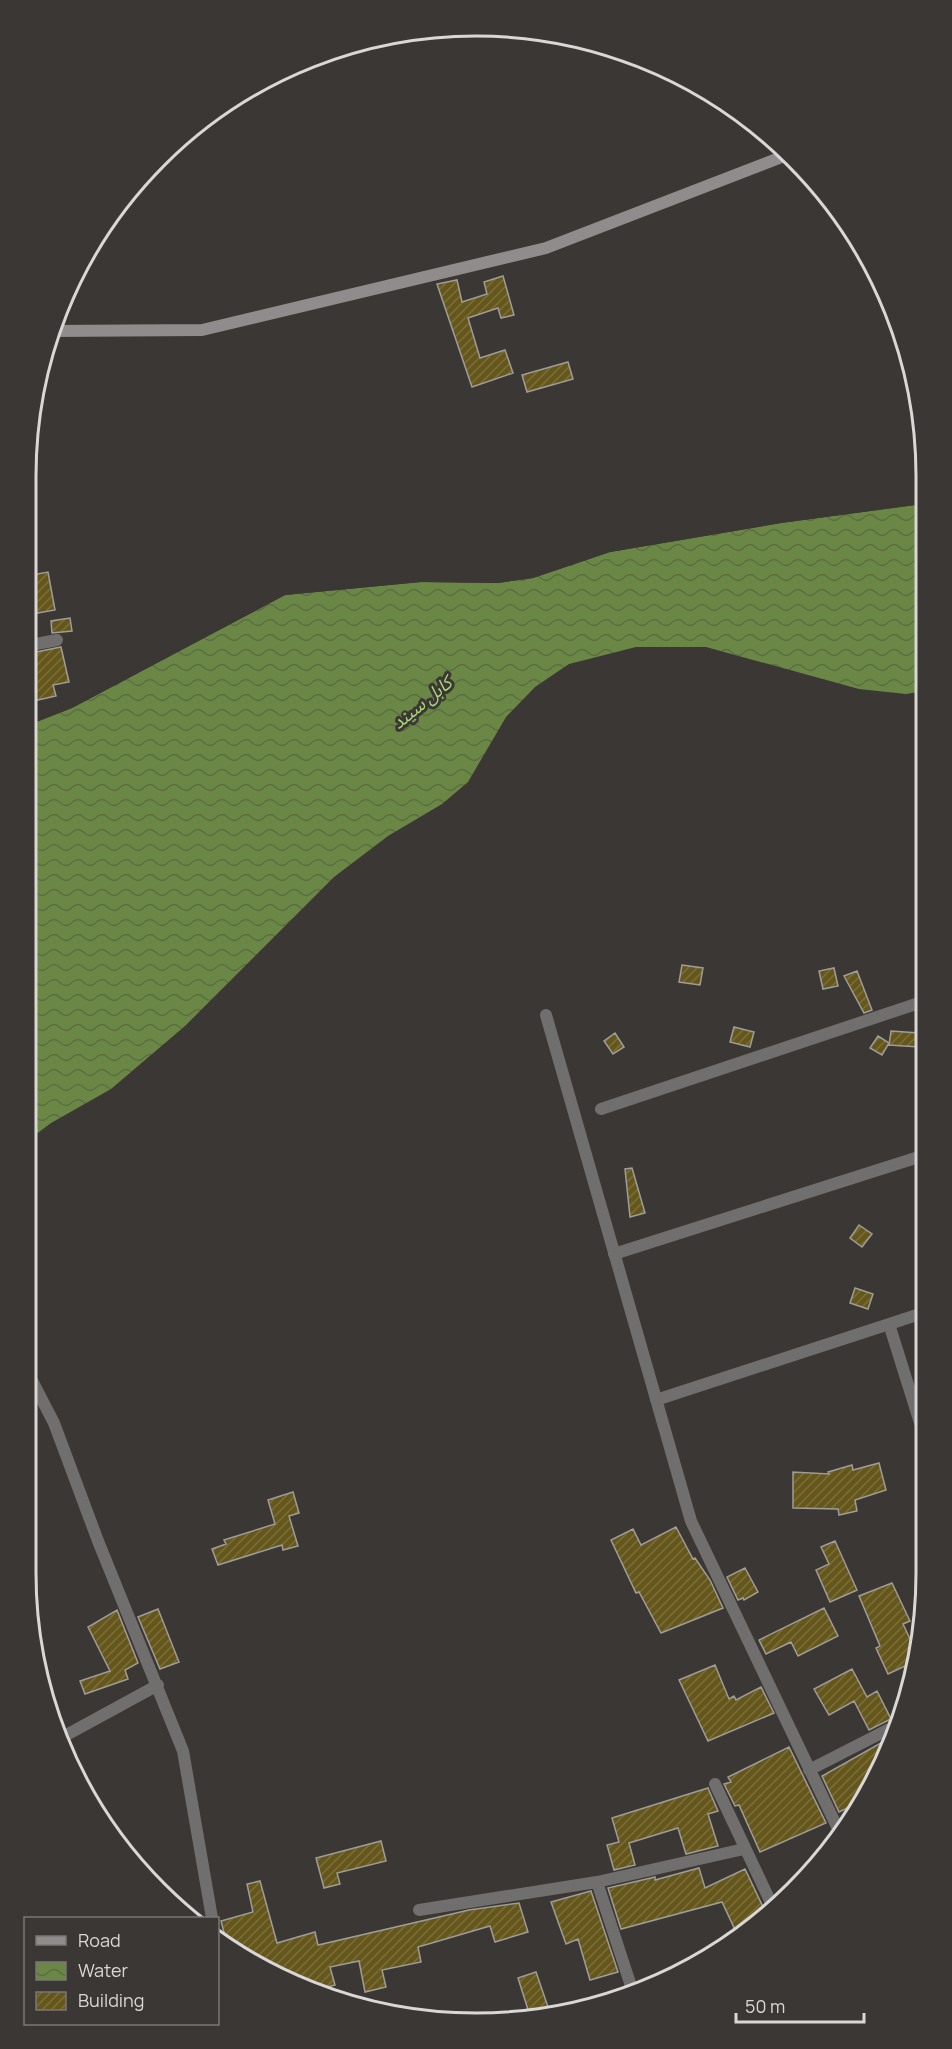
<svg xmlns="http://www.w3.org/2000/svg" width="952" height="2049" font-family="Manrope,'Noto Sans Arabic',sans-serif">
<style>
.water{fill:url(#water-waves)}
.pier{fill:#3b3734}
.building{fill:url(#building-hatch);stroke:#9e9d98;stroke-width:1.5}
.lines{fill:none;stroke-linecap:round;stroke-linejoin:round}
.street{stroke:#716e6e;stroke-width:12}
.secondary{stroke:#908c8b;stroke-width:12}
.labels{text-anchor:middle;stroke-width:6;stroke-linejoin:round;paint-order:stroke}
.water-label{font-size:18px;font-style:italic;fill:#abd477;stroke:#3b3734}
.rim{fill:none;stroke:#dad8d6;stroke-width:3}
</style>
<defs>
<pattern id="water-waves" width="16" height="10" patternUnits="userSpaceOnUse" patternTransform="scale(1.5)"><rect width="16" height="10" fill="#6a8745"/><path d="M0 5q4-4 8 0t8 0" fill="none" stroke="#5c6e43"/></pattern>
<pattern id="building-hatch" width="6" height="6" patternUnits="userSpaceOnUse" patternTransform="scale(1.5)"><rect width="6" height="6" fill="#65571b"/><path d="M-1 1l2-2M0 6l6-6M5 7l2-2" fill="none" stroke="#7a6e3b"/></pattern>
</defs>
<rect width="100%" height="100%" fill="#3b3734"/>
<path class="water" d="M923,504L924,691L906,694L859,689L706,647H636L569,664L535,687L506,717L468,782L442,804L388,836L334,877L185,1026L111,1089L51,1123L35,1135L26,1147V726L72,708L285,595L421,582L498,583L533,578L610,552L781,523Z"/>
<path class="pier" d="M923,501V504L900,507L781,523L610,552L533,578L498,583L421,582L285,595L72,708L26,726V723L71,705L284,592L421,579L498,580L533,575L609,549L781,520Z"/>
<path class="building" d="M503,276L514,315L501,318L498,308L468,318L480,358L505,350L513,373L472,387L437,284L457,280L462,302L487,294L484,282Z
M568,362L573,379L527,392L522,375Z
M48,572L55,610L26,615V598L30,597L26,576Z
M70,618L72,631L52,633L51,621Z
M61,647L69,682L53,685L56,696L33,701L26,673V654Z
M682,965L703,968L700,985L679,982Z
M834,968L838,986L823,989L819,971Z
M857,971L872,1010L864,1013L844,976Z
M734,1027L754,1032L750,1047L730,1042Z
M891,1031L919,1033V1047L889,1045Z
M615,1033L624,1047L613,1054L604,1041Z
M878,1036L889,1043L882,1055L870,1048Z
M632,1168L645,1213L630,1217L625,1169Z
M859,1225L872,1234L862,1247L850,1238Z
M855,1288L873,1294L868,1309L850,1303Z
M879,1463L886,1490L855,1500L857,1511L839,1515L838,1509L793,1508V1472L829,1474L828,1472L852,1465L853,1470Z
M293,1492L299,1513L289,1516L298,1546L283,1550L282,1545L218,1565L212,1549L226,1544L224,1540L275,1524L268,1500Z
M676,1527L693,1559L695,1558L710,1580L723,1608L661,1633L639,1592L636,1593L611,1540L633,1529L641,1545Z
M835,1541L857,1590L830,1602L816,1570L829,1564L821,1547Z
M745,1568L758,1592L744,1600L743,1598L738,1600L727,1577Z
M892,1583L910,1621L903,1624L918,1656V1660L888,1674L876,1648L880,1646L859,1596Z
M824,1608L838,1636L798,1656L791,1642L766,1654L759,1640Z
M158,1609L179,1662L160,1669L138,1617Z
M117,1610L138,1663L125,1670L128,1679L85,1694L80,1681L110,1671L88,1627Z
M715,1665L729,1699L734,1696L736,1700L761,1687L774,1713L708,1741L679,1680Z
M852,1669L867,1697L877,1691L891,1719L869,1730L854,1701L829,1715L814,1689Z
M895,1735L892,1745L856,1804L839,1812L822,1776Z
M789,1747L826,1823L760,1852L739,1805L735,1806L724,1784L731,1782L728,1777Z
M708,1788L718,1811L708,1814L718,1846L686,1854L678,1828L629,1843L635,1865L614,1870L607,1845L619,1842L612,1818Z
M381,1841L386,1861L337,1873L340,1884L324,1888L316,1858Z
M699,1868L705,1888L745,1869L765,1911L737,1934L722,1902L621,1929L608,1888L655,1877V1880Z
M260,1881L277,1943L315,1932L318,1945L469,1910L519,1903L528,1932L495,1942L490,1926L418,1947L421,1962L382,1970L386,1987L365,1992L359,1961L330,1967L335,1985L320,1989L251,1963L227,1944L221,1921L253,1912L247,1884Z
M591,1891L618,1972L590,1980L578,1939L566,1944L551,1902Z
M536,1972L549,2010L530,2016L518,1978Z"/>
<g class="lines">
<path class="street" d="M26,646L57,640
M546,1015L691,1521L839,1831
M601,1109L925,1001
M614,1254L925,1155
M889,1324L926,1442
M26,1369L54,1423L98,1541L183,1751L212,1918
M656,1400L926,1312
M59,1739L158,1685
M809,1770L899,1724
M715,1784L772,1905
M597,1882L632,1989
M419,1910L597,1882L744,1849"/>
<path class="secondary" d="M52,331L202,330L546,248L787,155"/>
</g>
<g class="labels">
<g class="water-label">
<text transform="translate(422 703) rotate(-39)" y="6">کابل سيند</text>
</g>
</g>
<path d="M0 0H952V2049H0ZM476 36H476A440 440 0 0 1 916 476V1573A440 440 0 0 1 476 2013H476A440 440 0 0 1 36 1573V476A440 440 0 0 1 476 36Z" fill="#3b3734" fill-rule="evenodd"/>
<path class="rim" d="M476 36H476A440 440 0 0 1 916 476V1573A440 440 0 0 1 476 2013H476A440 440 0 0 1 36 1573V476A440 440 0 0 1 476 36Z"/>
<rect x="24" y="1917" width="195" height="108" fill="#3b3734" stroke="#7b7775" stroke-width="1.5"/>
<rect x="36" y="1936" width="30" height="9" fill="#908c8b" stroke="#7b7775" stroke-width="1.5"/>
<text x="78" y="1947" font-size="18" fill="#dad8d6">Road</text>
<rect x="36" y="1962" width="30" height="18" fill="url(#water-waves)" stroke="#7b7775" stroke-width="1.5"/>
<text x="78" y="1977" font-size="18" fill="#dad8d6">Water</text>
<rect x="36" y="1992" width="30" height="18" fill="url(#building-hatch)" stroke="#7b7775" stroke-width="1.5"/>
<text x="78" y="2007" font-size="18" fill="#dad8d6">Building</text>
<path d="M736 2013v9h128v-9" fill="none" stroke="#dad8d6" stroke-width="3"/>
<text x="745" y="2013" font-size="18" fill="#dad8d6" stroke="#3b3734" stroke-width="4.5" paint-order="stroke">50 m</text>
</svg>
